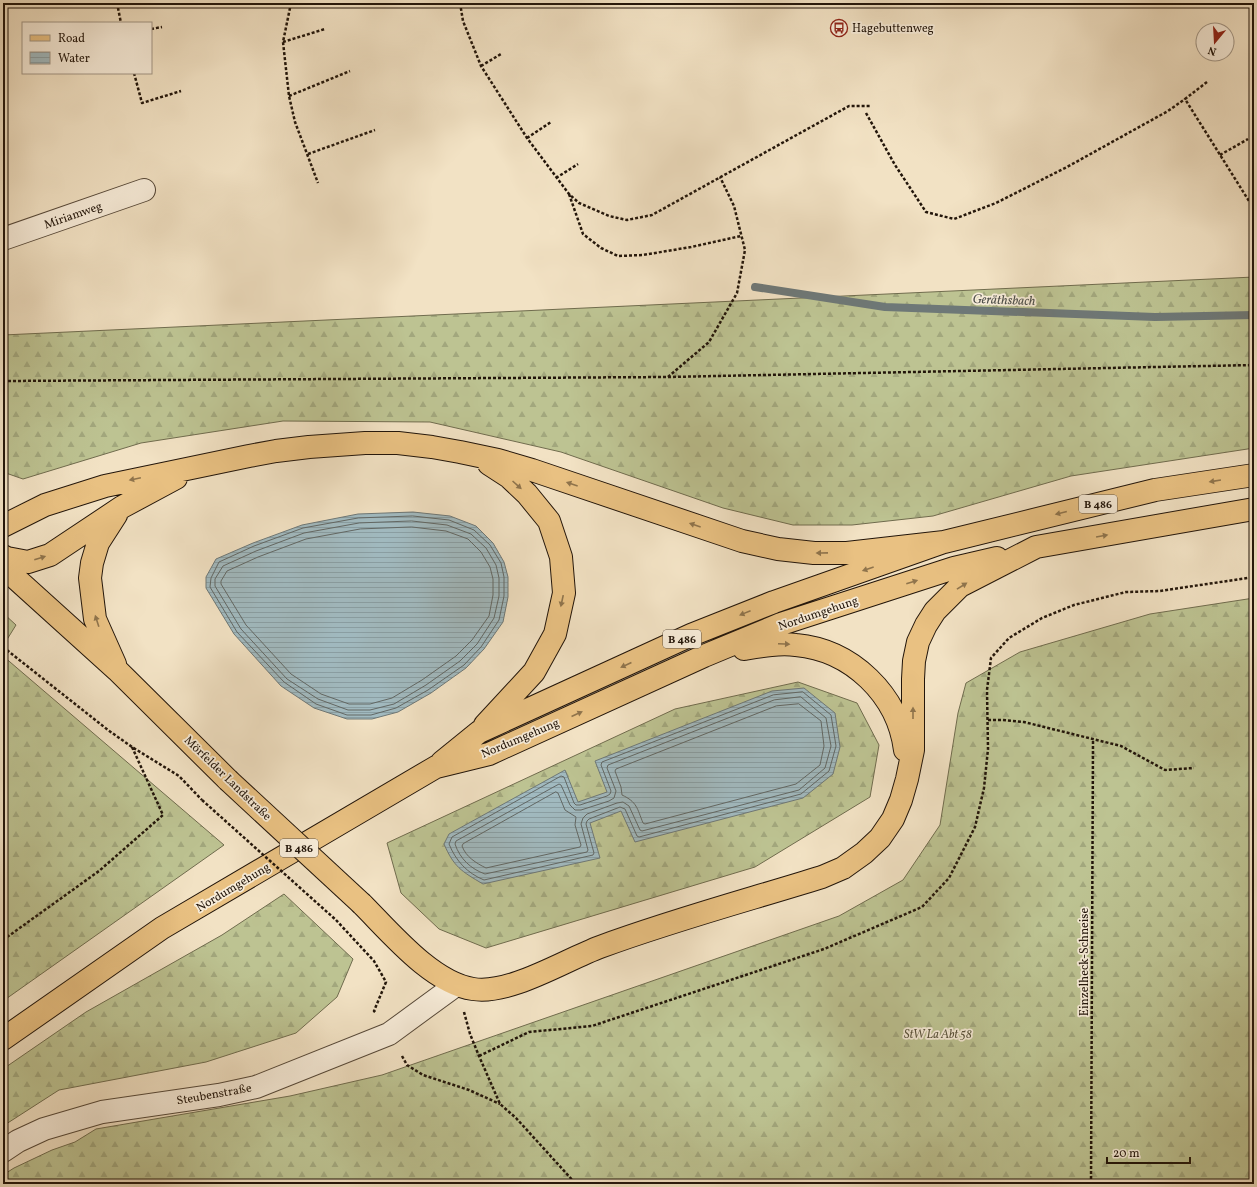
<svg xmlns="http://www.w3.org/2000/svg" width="1257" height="1187" font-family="Vollkorn,serif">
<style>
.forest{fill:url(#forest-firs);stroke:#706c4e}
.water{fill:url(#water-rules);stroke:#6e7877}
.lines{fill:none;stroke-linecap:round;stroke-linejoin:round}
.shore{stroke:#626865;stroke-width:1}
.stream{stroke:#6e7877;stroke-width:8}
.minor-casing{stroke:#564838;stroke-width:24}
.major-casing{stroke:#22150a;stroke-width:24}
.path{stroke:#22150a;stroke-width:2.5;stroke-dasharray:3 2;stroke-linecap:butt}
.minor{stroke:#f7ecd9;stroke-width:22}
.major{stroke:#e9c182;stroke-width:22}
.major-bridge-casing{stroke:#22150a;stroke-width:24;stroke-linecap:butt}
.path-bridge{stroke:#22150a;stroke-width:2.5;stroke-dasharray:3 2;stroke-linecap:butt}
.major-bridge{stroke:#e9c182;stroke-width:22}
.oneway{fill:#8f744c}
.labels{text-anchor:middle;stroke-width:3.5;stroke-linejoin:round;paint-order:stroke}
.shield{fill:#f7ecd9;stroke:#625648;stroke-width:1}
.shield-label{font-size:11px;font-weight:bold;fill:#22150a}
.poi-label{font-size:12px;fill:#22150a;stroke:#f7ecd9;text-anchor:start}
.street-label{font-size:12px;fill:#22150a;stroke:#f7ecd9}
.park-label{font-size:12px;font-style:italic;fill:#58523a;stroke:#f7ecd9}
.water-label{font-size:13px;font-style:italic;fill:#4e4f4a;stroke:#f7ecd9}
</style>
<defs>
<pattern id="forest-firs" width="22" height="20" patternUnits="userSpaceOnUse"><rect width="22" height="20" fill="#bdc392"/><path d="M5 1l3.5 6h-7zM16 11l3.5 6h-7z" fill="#a2a77d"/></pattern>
<pattern id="water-rules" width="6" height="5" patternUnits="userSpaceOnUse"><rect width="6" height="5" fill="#a1bac0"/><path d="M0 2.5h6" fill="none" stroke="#8a9fa4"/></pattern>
</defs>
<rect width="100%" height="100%" fill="#f2e2c4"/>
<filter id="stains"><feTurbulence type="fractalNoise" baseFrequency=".005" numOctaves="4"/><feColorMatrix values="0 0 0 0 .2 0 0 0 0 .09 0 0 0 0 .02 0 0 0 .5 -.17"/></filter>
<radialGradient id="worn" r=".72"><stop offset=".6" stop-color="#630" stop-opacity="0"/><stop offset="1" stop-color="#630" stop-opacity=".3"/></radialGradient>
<path class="forest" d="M1254,277V448L1071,476L933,516L852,525H793L723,508L561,452L430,422L283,421L141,443L23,479L3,472V335Z
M1254,598V1184H3V1175L14,1168L52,1150L75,1142L96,1129L290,1096L382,1075L839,916L903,880L940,825L958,713L966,683L1020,652L1150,614Z
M3,613L16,625L3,646Z
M3,656L224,845L3,1001Z
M798,682L857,703L879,745L870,797L755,867L486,948L439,929L401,893L387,843L675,709Z
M284,894L353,959L337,997L296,1033L206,1062L59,1090L3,1126V1069L86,1012L222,935Z"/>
<path class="water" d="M413,512L450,516L476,526L493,543L504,562L508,577V597L503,622L484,649L466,668L431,693L398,712L372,719H347L314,708L281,686L234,634L206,588V577L216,559L253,543L302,525L358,514Z
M804,688L835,713L840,747L833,774L803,798L635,842L621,811L590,823L600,858L483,884C461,871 454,867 444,844L449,834L565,770L578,802L607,792L595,761L772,691Z"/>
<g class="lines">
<path class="shore" d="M413,516L449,520L474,530L490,545L501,563L504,577V596L499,620L481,647L464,665L428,690L396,708L371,715H347L316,704L284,682L237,632L210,587L211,578L219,562L254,546L303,528L358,518Z
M412,521L447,525L471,534L486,548L496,565L499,578V596L494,618L477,644L460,661L426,685L394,704L370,710H348L318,699L287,679L241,629L215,586V579L223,566L256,551L304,533L359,523Z
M412,527L446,531L468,539L481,552L490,567L493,579V595L489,616L472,640L456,656L422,680L392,698L370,704H349L321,694L291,674L246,625L221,584V581L227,571L258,557L306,539L360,529Z
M803,692L831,715L836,746L829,771L801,794L639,837L637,836L625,809L620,807L589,819L587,821L586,824L594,853L593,855L484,880C467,873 456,861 449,844L452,837L561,776L564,777L574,803L576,805H580L607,796L610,794L611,791L601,765L602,762L773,695Z
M801,697L826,718L831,746L825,768L799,790L642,831L640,830L629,806L623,802L617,803L587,814L583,818L581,824L588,850L587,852L485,874C471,869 460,859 455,844L456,841L559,784L561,785L570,805L575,810H581L609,801L614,798L616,791L607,768L608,765L774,700Z
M799,704L821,721L824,746L820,765L796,784L645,824L643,823C637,808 637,802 622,795L621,787L615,771L616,769L776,706Z
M556,792L558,793L565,810L576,817L575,825L581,845L580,847L486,868C476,863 466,857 462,846L463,844Z"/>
<path class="stream" d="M755,287L885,307L1155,317L1254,315"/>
<g class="minor-casing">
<path id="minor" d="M3,239L144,190
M3,1151L18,1141L44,1129L102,1112L219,1095L256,1087L389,1034L456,985"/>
</g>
<g class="major-casing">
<path id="major" d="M3,526L45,505L105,486L249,456L276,451L309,447L365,443H398L432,447L460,452L498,460L532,470L742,541L778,549L814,553H847L944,542
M3,556L7,558L28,562L50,555L122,507L176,478
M3,567L117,670L228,780
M744,649C762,646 779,643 796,645C852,650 898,695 905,750
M115,664L95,619L90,578L92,563L98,543L116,515
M485,725L534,672L555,634L564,593L561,557L549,521L527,494L509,477L489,464
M442,762L479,732L691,635L774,602L944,542L1155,490L1254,475
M362,904C390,932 432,983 473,989C510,995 565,960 600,947C673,920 748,900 822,877L843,868L864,853L880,838L893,819L901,800L907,779L913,750V679L914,661L918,642L926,625L935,611L960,586L1036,547L1254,509
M3,1039L162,928L436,767L489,754L704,656L781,624L954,568L997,558"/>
</g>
<path class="path" d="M117,3L121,23
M291,3L283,42L289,96L295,122L318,183
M460,3L463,21L481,66L527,138L569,194L579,203L609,216L627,220L652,215L849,106H870
M151,29L162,27
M283,42L325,29
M481,66L501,54
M134,73L142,103L181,91
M1207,82L1185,99L1254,209
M289,96L350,71
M866,113L895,165L926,212L954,219L996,203L1067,167L1168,111L1185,99
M527,138L551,122
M308,154L375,130
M1220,155L1248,139
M556,178L578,164
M569,194L583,234L601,248L618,256L643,255L691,247L741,236
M668,377L709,342L737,293L745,250L734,206L720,177
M3,381L668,377L1254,365
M3,647L108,730L132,747L179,776L202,800
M988,720H1003L1024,722L1121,746L1165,770L1194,768
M336,920L374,961L386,982L374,1011L376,1013
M3,940L99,871L163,815L132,747
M464,1012L470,1034L479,1056L500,1104L516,1118L576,1184
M402,1056L407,1065L423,1075L469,1090L500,1104
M479,1056L529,1032L592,1026L824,949L922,907L949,878L975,827L984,788L988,749L987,690L991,658L1009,638L1042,618L1074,605L1126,592L1160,591L1254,577
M1091,1184L1093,741"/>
<use href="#minor" class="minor"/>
<use href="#major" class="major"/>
<g class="major-bridge-casing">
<path id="major-bridge" d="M228,780L362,904"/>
</g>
<path class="path-bridge" d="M202,800L336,920"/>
<use href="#major-bridge" class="major-bridge"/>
</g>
<defs><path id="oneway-solid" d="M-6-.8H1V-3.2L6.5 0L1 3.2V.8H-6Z"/></defs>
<g class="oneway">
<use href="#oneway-solid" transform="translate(135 479) rotate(168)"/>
<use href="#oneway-solid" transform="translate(1215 481) rotate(171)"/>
<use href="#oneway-solid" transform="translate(572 484) rotate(-161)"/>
<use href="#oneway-solid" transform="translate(517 485) rotate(42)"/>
<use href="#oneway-solid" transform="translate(1061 513) rotate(166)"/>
<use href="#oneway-solid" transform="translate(695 525) rotate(-161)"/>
<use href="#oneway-solid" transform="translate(1102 536) rotate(-10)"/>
<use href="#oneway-solid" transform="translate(822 553) rotate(179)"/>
<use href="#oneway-solid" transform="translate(40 558) rotate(-18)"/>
<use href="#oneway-solid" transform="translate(868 569) rotate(161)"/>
<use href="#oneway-solid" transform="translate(912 582) rotate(-18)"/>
<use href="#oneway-solid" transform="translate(962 586) rotate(-32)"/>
<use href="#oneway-solid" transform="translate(562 601) rotate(102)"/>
<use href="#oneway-solid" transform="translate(745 613) rotate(158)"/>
<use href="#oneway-solid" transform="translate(97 621) rotate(-108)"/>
<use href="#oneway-solid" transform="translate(784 644) rotate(2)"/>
<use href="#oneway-solid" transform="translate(626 665) rotate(155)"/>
<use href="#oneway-solid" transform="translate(913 713) rotate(-90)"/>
<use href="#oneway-solid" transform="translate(577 714) rotate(-24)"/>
</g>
<defs>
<g id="bus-ring" transform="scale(0.9)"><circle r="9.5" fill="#f7ecd9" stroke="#8f2418" stroke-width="1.5"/><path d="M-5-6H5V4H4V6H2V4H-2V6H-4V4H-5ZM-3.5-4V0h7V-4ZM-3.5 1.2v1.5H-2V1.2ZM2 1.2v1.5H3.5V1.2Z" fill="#8f2418"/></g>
</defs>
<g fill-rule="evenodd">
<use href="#bus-ring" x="839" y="28"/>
</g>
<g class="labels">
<g class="shield">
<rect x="1079" y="495" width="38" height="18" rx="3"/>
<rect x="663" y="630" width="38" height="18" rx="3"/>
<rect x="280" y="839" width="38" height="18" rx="3"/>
</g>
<g class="shield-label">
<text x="1098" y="508">B 486</text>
<text x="682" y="643">B 486</text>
<text x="299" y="852">B 486</text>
</g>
<g class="poi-label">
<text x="852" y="32">Hagebuttenweg</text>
</g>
<g class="street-label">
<text transform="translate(73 215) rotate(-19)" y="4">Miriamweg</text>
<text transform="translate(818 613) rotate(-19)" y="4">Nordumgehung</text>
<text transform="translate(520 738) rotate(-23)" y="4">Nordumgehung</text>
<text transform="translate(228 778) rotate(44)" y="4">Mörfelder Landstraße</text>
<text transform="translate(233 887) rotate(-31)" y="4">Nordumgehung</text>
<text transform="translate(1084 962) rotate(-90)" y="4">Einzelheck-Schneise</text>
<text transform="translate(214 1094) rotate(-10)" y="4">Steubenstraße</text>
</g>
<g class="park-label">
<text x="938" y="1038">StW La Abt 58</text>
</g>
<g class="water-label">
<text transform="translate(1004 299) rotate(2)" y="5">Geräthsbach</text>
</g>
</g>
<rect width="1257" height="1187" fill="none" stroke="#f2e2c4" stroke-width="16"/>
<rect x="4" y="4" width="1249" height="1179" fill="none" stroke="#22150a" stroke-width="2"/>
<rect x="8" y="8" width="1241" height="1171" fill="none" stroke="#22150a"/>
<rect x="22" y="22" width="130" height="52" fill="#f7ecd9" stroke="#a29686"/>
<rect x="30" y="35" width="20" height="6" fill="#e9c182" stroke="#a29686"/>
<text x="58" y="42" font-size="12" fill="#22150a">Road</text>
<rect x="30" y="52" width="20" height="12" fill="url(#water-rules)" stroke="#a29686"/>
<text x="58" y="62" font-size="12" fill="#22150a">Water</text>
<g transform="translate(1215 42) rotate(198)"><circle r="19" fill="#f7ecd9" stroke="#a29686"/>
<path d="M0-3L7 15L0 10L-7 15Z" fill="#8f2418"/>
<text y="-6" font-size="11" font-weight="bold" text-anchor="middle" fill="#22150a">N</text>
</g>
<path d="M1107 1157v6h83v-6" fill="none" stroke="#22150a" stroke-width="2"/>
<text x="1113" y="1157" font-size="12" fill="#22150a" stroke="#f7ecd9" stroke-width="3" paint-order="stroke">20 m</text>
<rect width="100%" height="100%" filter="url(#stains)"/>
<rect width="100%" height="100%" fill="url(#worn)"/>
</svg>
